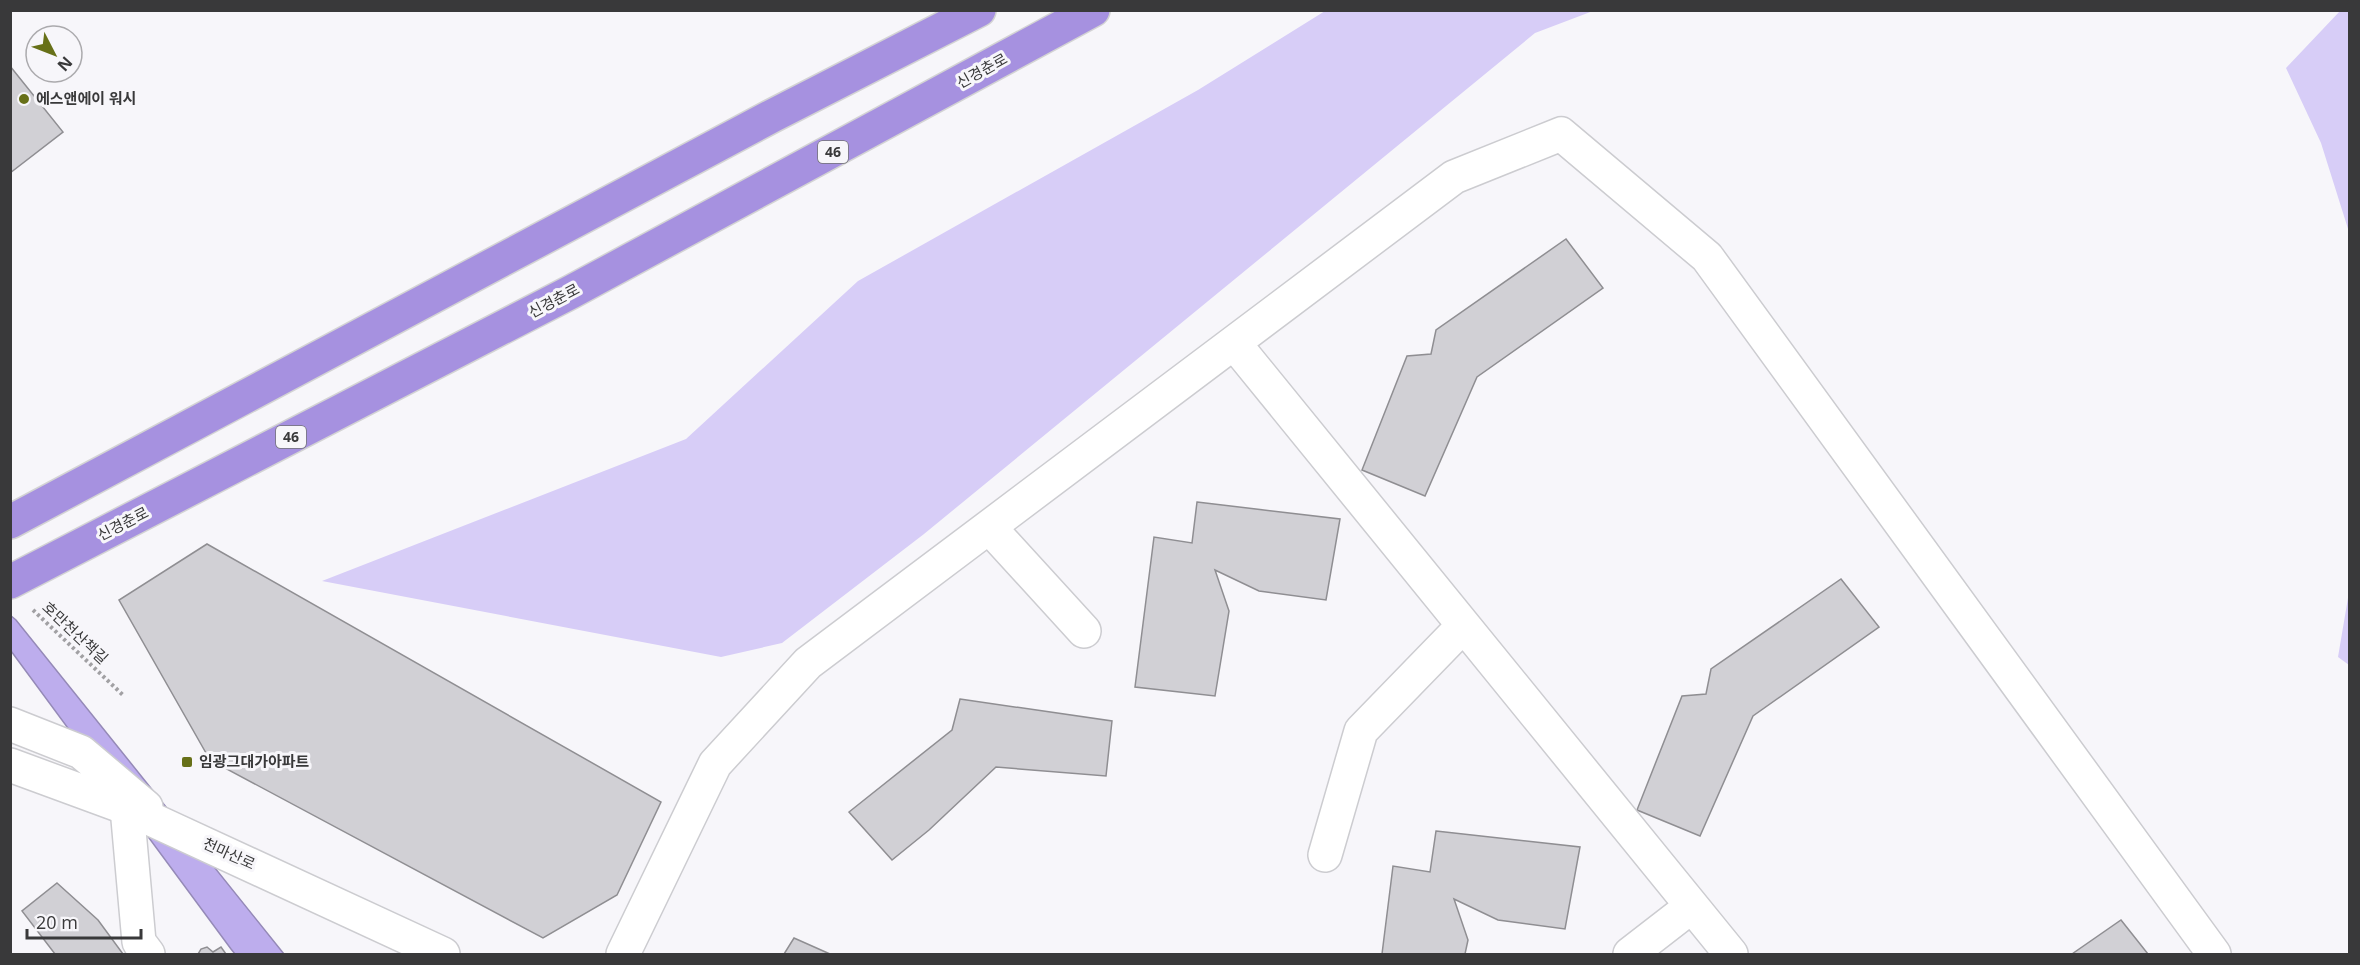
<svg xmlns="http://www.w3.org/2000/svg" width="2360" height="965" font-family="'Open Sans','Noto Sans KR',sans-serif">
<style>
.green{fill:#d7cdf7}
.water{fill:#bdaded;stroke:#958ab7;stroke-width:1.5}
.building{fill:#d1d0d5;stroke:#8f8e92;stroke-width:1.5}
.lines{fill:none;stroke-linecap:round;stroke-linejoin:round}
.street-casing{stroke:#ccccd0;stroke-width:36}
.secondary-casing{stroke:#ccccd0;stroke-width:36}
.highway-casing{stroke:#d3d3d4;stroke-width:36}
.path{stroke:#a1a0a3;stroke-width:4;stroke-dasharray:3 3;stroke-linecap:butt}
.street{stroke:#fff;stroke-width:33}
.secondary{stroke:#fff;stroke-width:33}
.highway{stroke:#a691e0;stroke-width:33}
.poi-dot{fill:#677018;stroke:#f7f6fa;stroke-width:2}
.labels{text-anchor:middle;stroke-width:6;stroke-linejoin:round;paint-order:stroke}
.shield{fill:#f7f6fa;stroke:#727274;stroke-width:1.5}
.shield-label{font-size:14px;font-weight:bold;fill:#39393a}
.street-label{font-size:15px;fill:#39393a;stroke:#f7f6fa}
.poi-label{font-size:15px;font-weight:bold;fill:#39393a;stroke:#f7f6fa;text-anchor:start}
</style>
<rect width="100%" height="100%" fill="#f7f6fa"/>
<path class="green" d="M1325,11H1593L1535,33L924,534L782,643L721,657L322,581L686,439L858,281L1198,90Z
M2340,11H2350L2349,232L2321,143L2286,68Z
M2349,592V665L2338,657Z"/>
<path class="water" d="M10,615L16,620L284,954H235L231,949L11,651Z"/>
<path class="building" d="M10,66L63,132L10,173Z
M1566,239L1603,288L1477,377L1425,496L1362,470L1407,356L1431,354L1436,330Z
M1197,502L1340,519L1326,600L1259,591L1215,570L1229,611L1215,696L1135,687L1154,537L1192,543Z
M207,544L661,802L617,895L543,938L210,760L119,600Z
M1841,579L1879,627L1753,716L1700,836L1637,810L1682,696L1706,694L1711,669Z
M960,699L1112,721L1106,776L996,767L929,830L892,860L849,812L952,730Z
M1436,831L1580,847L1565,929L1498,920L1454,899L1468,940L1465,954H1382L1393,866L1430,872Z
M57,883L98,920L123,954H55L22,911Z
M2121,920L2148,954H2072Z
M794,938L830,954H784Z
M207,947L213,952L221,947L226,954H198L201,949Z"/>
<g class="lines">
<g class="street-casing">
<path id="street" d="M1234,343L1731,954
M989,527L1084,631
M127,808L139,942L148,954
M1325,855L1361,731L1463,626
M623,954L715,764L808,663L1454,177L1561,134L1707,257L2214,954
M1630,954L1692,906"/>
</g>
<g class="secondary-casing">
<path id="secondary" d="M10,724L81,752L146,807
M10,765L127,808L443,954"/>
</g>
<g class="highway-casing">
<path id="highway" d="M10,522L772,116L979,10
M10,582L571,292L1093,10"/>
</g>
<path class="path" d="M33,610L124,696"/>
<use href="#street" class="street"/>
<use href="#secondary" class="secondary"/>
<use href="#highway" class="highway"/>
</g>
<g class="poi-dot">
<circle cx="24" cy="99" r="6"/>
<rect x="181" y="756" width="12" height="12" rx="3"/>
</g>
<g class="labels">
<g class="shield">
<rect x="818" y="141" width="30" height="22" rx="4.5"/>
<rect x="276" y="426" width="30" height="22" rx="4.5"/>
</g>
<g class="shield-label">
<text x="833" y="157">46</text>
<text x="291" y="442">46</text>
</g>
<g class="street-label">
<text transform="translate(982 71) rotate(-29)" y="5">신경춘로</text>
<text transform="translate(554 301) rotate(-28)" y="5">신경춘로</text>
<text transform="translate(123 524) rotate(-27)" y="5">신경춘로</text>
<text transform="translate(75 633) rotate(43)" y="5">호만천산책길</text>
<text transform="translate(229 854) rotate(24)" y="5">천마산로</text>
</g>
<g class="poi-label">
<text x="36" y="104">에스앤에이 워시</text>
<text x="199" y="767">임광그대가아파트</text>
</g>
</g>
<rect width="2360" height="965" fill="none" stroke="#39393a" stroke-width="24"/>
<g transform="translate(54 54) rotate(132)"><circle r="28" fill="#f7f6fa" stroke="#abaaad" stroke-width="1.5"/>
<path d="M0-4.5L10 22L0 15L-10 22Z" fill="#677018"/>
<text y="-9" font-size="16" font-weight="bold" text-anchor="middle" fill="#39393a">N</text>
</g>
<path d="M27 929v9h114v-9" fill="none" stroke="#39393a" stroke-width="3"/>
<text x="36" y="929" font-size="18" fill="#39393a" stroke="#f7f6fa" stroke-width="4.5" paint-order="stroke">20 m</text>
</svg>
